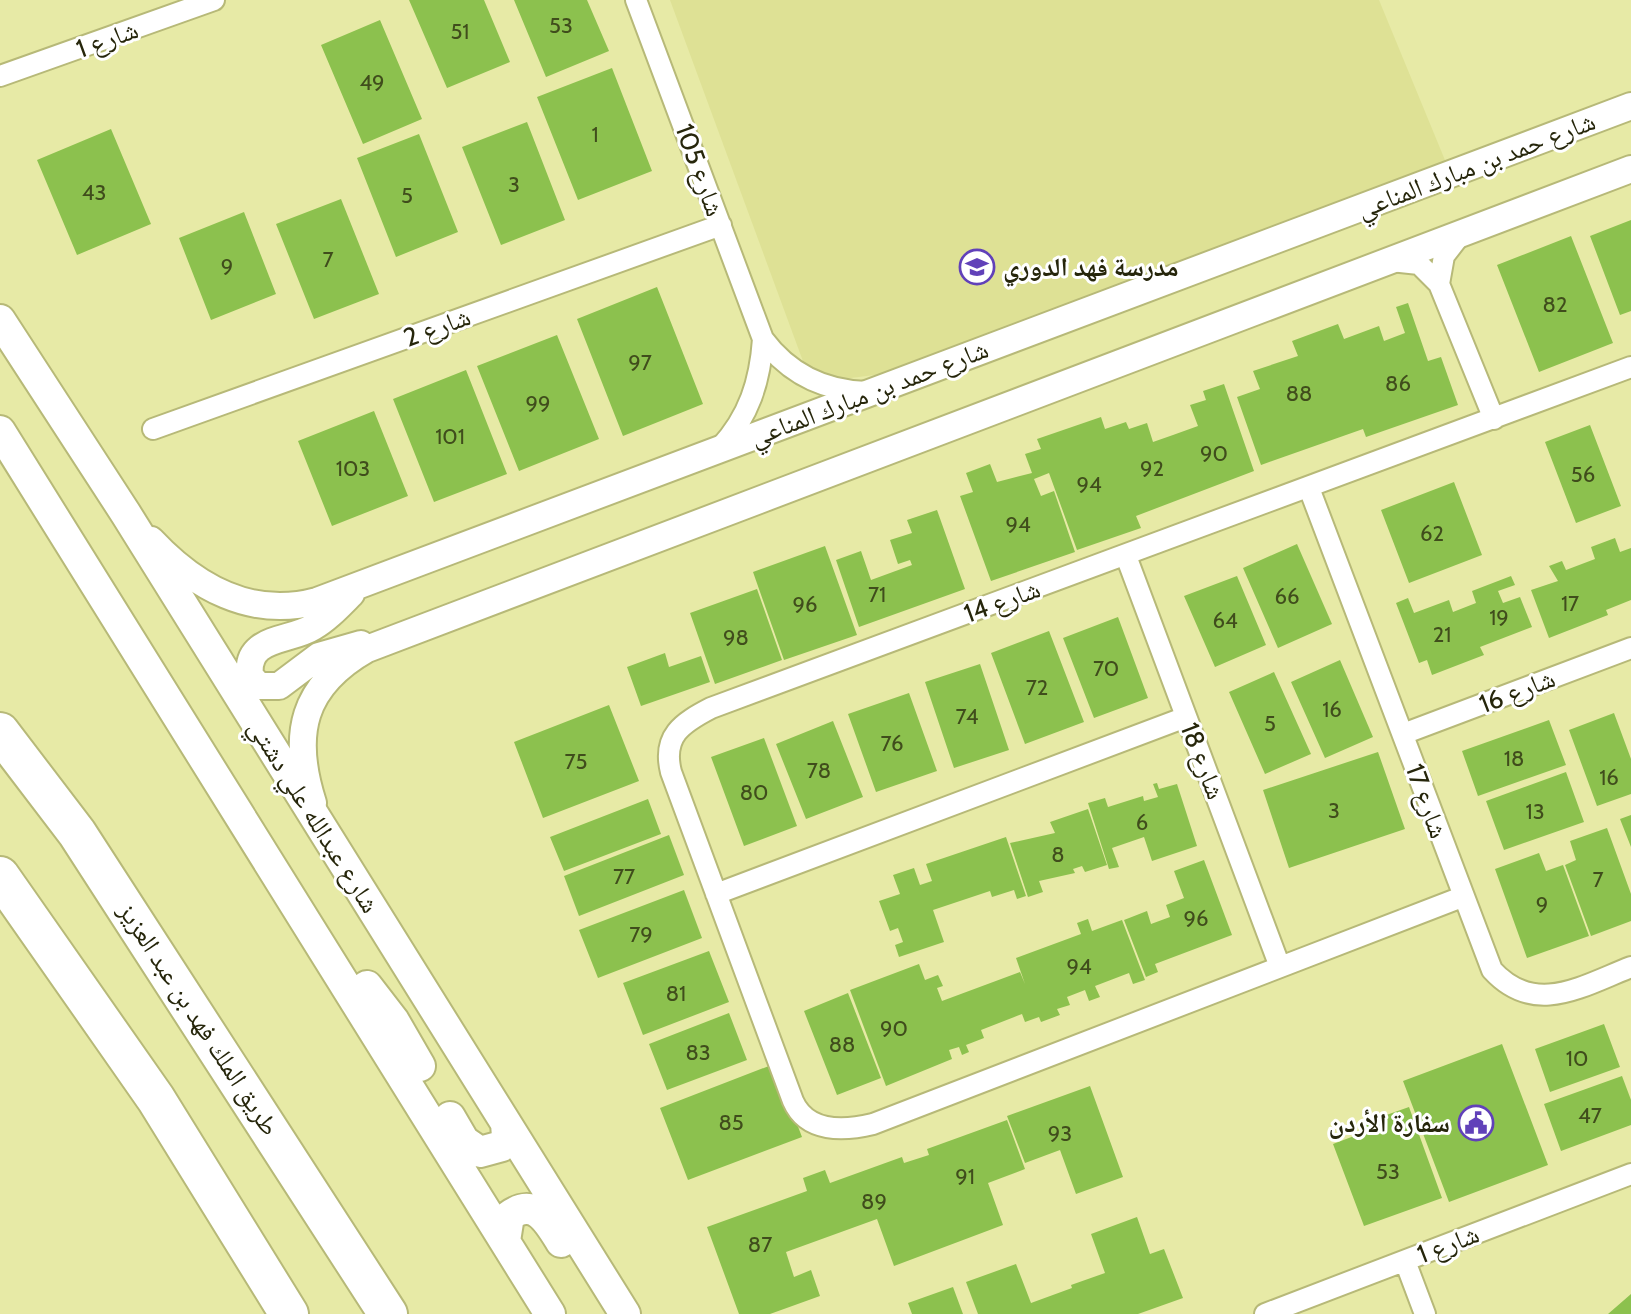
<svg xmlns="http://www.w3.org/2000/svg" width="1631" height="1314" font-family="Cabin,'Noto Naskh Arabic',sans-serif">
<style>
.built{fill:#dee195}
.building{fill:#8cc14e}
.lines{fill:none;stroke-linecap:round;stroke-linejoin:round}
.minor-casing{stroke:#b7b978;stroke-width:24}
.tertiary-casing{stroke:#b7b978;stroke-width:30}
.secondary-casing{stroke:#b7b978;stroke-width:34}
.motorway-casing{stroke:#b7b978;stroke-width:42}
.minor{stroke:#fff;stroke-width:20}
.tertiary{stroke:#fff;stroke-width:26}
.secondary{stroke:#fff;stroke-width:30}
.motorway{stroke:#fff;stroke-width:38}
.labels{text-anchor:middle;stroke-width:6;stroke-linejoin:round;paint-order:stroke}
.number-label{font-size:22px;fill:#404d1c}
.street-label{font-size:26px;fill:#26260b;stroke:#fff}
.poi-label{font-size:26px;font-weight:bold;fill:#26260b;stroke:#fff;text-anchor:start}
</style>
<rect width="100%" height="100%" fill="#e7eaa6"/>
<path class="built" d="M670,0H1379L1447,165L922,369L811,383Z"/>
<path class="building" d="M409,0H484L510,62L447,88Z
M514,0H587L609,51L546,77Z
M380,20L422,119L363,144L321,45Z
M612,68L652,171L578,200L537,97Z
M527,122L565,220L501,245L462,147Z
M111,129L151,224L77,255L37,160Z
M419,134L458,232L396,257L357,158Z
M341,199L379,294L314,319L276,224Z
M244,212L276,294L211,320L179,238Z
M1631,220V311L1620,315L1590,236Z
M1571,236L1613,343L1539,372L1497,265Z
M657,287L703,404L623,436L577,319Z
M1408,303L1428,361L1441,357L1458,405L1366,437L1363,429L1261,465L1237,397L1260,389L1253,371L1298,356L1292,341L1338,324L1344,339L1379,326L1384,341L1405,333L1396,307Z
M557,335L599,439L519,471L477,366Z
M466,370L507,474L434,502L393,399Z
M1224,384L1254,471L1136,516L1141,528L1077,550L1049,473L1034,479L1041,496L1054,491L1075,552L991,581L960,496L973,492L966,473L990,464L997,482L1032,473L1025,454L1041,449L1037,439L1101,417L1105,429L1126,422L1129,429L1147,423L1153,442L1173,435L1198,426L1190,405L1206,400L1203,391Z
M374,411L408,496L332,526L298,441Z
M1590,425L1621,506L1576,523L1545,442Z
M1454,482L1482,555L1409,583L1381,510Z
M937,510L965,589L859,627L836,560L861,551L871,580L912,565L910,560L898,564L890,540L912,533L907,520Z
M1615,538L1620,552L1631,548V600L1606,610L1608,615L1549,638L1531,590L1558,581L1549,566L1562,561L1566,570L1595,559L1591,547Z
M1297,544L1332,624L1278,648L1243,568Z
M825,546L857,635L784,660L753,572Z
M1237,576L1266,645L1215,667L1184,596Z
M1511,576L1515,585L1498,591L1503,603L1520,597L1532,627L1480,647L1484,655L1432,675L1427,660L1419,663L1396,603L1408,598L1414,613L1449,600L1453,612L1476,603L1472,591Z
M757,589L782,660L715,684L690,613Z
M1118,617L1148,698L1094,718L1063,638Z
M1049,631L1084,722L1025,744L991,653Z
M665,653L669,667L701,656L710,682L641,706L627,667Z
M1340,660L1373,737L1325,758L1291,682Z
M980,664L1009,750L954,768L925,682Z
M1274,672L1311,754L1265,774L1229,692Z
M909,693L937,771L876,792L848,714Z
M609,705L639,781L543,818L514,742Z
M1614,713L1631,759V794L1597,806L1569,730Z
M1549,720L1566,765L1478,796L1462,751Z
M833,721L863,797L806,819L776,744Z
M764,738L797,826L744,846L711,757Z
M1378,752L1405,829L1289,868L1263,790Z
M1566,772L1584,822L1504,850L1486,801Z
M1157,783L1159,789L1177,784L1197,846L1152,861L1144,837L1112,848L1119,867L1109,869L1088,803L1105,798L1108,807L1143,796L1144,801L1158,797L1153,784Z
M648,799L661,834L564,871L550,837Z
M1088,809L1107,865L1085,872L1082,866L1073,869L1075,873L1039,881L1043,892L1028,897L1010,843L1055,833L1050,822Z
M1631,815V847L1620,819Z
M1607,828L1631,894V921L1591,936L1565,865L1576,860L1570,841Z
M669,835L684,875L579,916L564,876Z
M1006,837L1026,896L1017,899L1014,890L992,897L990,891L933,910L944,942L899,957L895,945L903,942L898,928L890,931L879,901L900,894L893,875L914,868L920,885L932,881L926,864Z
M1539,853L1546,871L1563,865L1589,936L1527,958L1495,869Z
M1204,860L1232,935L1155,964L1158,972L1146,977L1124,920L1147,911L1151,924L1170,917L1166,905L1184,898L1174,871Z
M684,890L702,938L598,978L579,930Z
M1088,919L1092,931L1122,920L1145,980L1133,984L1129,973L1095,986L1100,997L1089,1001L1085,990L1067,997L1070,1005L1057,1009L1060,1015L1041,1022L1039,1017L1025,1022L1022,1014L981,1030L984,1038L966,1045L969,1052L962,1055L959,1047L949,1050L952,1059L886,1086L850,990L919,964L925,980L938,975L943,986L937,988L942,1001L1020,972L1025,984L1016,958L1081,934L1077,923Z
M709,951L729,1002L643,1035L623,983Z
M848,993L881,1078L837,1095L804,1011Z
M729,1013L747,1060L667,1090L649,1044Z
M1604,1024L1620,1067L1550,1092L1535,1049Z
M1502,1044L1548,1165L1449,1202L1403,1081Z
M774,1064L802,1137L688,1180L660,1108Z
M1622,1076L1631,1100V1125L1561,1151L1544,1104Z
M1090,1086L1123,1177L1076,1194L1060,1150L1025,1163L1007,1116Z
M1409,1107L1442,1198L1364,1226L1333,1144L1362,1133L1358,1125Z
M1007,1120L1025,1169L988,1183L1003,1225L894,1266L877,1219L786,1252L794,1277L811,1270L820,1296L770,1314H739L707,1227L807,1191L803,1178L825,1170L830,1183L902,1157L904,1163L929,1155L927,1149Z
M1137,1217L1150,1254L1164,1249L1183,1298L1138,1314H978L966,1282L1016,1264L1031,1303L1072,1288L1071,1285L1105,1273L1091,1234Z
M953,1287L963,1314H912L908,1303Z
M1631,1294V1314H1608Z"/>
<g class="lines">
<g class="minor-casing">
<path id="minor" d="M636,0L763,339C789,374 824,391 867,392
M0,76L214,0
M1391,261L1419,264L1439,284L1494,419
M1439,284L1444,256L1461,234
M153,429L721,225
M720,448C749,416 760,382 763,339
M1309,488L1492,970C1535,1017 1582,986 1631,967
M1126,556L1280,967
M1403,734L1631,648
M716,894L1186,717
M1462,897L873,1124C844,1131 807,1133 793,1101L671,772C662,736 682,723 711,708L1631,367
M1405,1261L1425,1314
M1265,1314L1631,1174"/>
</g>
<g class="tertiary-casing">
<path id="tertiary" d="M151,540C195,587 251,619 317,601L1631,106
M351,594C339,606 327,619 313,627C289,642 245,636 250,676L259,686H279L319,656L361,644
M313,803C291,734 302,686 367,649L1631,169"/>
</g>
<g class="secondary-casing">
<path id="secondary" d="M0,320L126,514L625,1314
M0,431L550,1314
M367,986L394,1021L420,1066
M450,1117L464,1141L480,1152L502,1146L507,1137L506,1123
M505,1241L509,1216C535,1197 548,1221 561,1242"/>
</g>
<g class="motorway-casing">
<path id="motorway" d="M0,732L77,833L388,1314
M0,876L156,1099L289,1314"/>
</g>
<use href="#minor" class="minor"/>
<use href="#tertiary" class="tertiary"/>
<use href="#secondary" class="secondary"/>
<use href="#motorway" class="motorway"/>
</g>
<defs>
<g id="school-ring" transform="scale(1.8)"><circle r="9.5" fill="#fff" stroke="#6141b9" stroke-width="1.5"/><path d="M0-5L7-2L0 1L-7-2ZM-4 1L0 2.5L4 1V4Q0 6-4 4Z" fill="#6141b9"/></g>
<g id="civic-ring" transform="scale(1.8)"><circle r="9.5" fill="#fff" stroke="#6141b9" stroke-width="1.5"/><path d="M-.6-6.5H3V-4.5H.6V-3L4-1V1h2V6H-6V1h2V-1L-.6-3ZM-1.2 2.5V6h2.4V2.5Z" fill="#6141b9"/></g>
</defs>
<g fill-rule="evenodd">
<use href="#school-ring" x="977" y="267"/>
<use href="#civic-ring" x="1476" y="1123"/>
</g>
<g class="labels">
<g class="number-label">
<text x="561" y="33">53</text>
<text x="460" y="39">51</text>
<text x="372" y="90">49</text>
<text x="595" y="142">1</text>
<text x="514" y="192">3</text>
<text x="94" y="200">43</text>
<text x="407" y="203">5</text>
<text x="328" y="267">7</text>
<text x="227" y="274">9</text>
<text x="1555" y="312">82</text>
<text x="640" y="370">97</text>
<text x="1398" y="391">86</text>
<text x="1299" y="401">88</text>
<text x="538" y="411">99</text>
<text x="450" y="444">101</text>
<text x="1214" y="461">90</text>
<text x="353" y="476">103</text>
<text x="1152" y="476">92</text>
<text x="1583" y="482">56</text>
<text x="1089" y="492">94</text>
<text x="1018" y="532">94</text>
<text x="1432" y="541">62</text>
<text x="877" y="602">71</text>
<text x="1287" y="604">66</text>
<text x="1570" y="611">17</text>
<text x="805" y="612">96</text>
<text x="1499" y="625">19</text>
<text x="1225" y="628">64</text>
<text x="1442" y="642">21</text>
<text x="736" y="645">98</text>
<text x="1106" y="676">70</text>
<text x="1037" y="695">72</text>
<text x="1332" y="717">16</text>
<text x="967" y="724">74</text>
<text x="1270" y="731">5</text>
<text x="892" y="751">76</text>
<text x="1514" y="766">18</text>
<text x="576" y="769">75</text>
<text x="819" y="778">78</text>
<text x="1609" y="785">16</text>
<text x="754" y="800">80</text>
<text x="1334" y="818">3</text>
<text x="1535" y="819">13</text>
<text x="1142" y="830">6</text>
<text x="1058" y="862">8</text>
<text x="624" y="884">77</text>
<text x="1598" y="887">7</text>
<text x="1542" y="912">9</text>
<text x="1196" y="926">96</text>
<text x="641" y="942">79</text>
<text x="1079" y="974">94</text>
<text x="676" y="1001">81</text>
<text x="894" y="1036">90</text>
<text x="842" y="1052">88</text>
<text x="698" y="1060">83</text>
<text x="1577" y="1066">10</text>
<text x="1590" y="1123">47</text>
<text x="731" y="1130">85</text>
<text x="1060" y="1141">93</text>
<text x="1388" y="1179">53</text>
<text x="965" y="1184">91</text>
<text x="874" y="1209">89</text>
<text x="760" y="1252">87</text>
</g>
<g class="street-label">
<text transform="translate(107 39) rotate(-20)" y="9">شارع 1</text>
<text transform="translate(1476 165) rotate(-21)" y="9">شارع حمد بن مبارك المناعي</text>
<text transform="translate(700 170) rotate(70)" y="9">شارع 105</text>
<text transform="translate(437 327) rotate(-20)" y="9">شارع 2</text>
<text transform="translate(869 393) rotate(-21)" y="9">شارع حمد بن مبارك المناعي</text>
<text transform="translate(1002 601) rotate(-20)" y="9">شارع 14</text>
<text transform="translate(1517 691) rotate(-21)" y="9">شارع 16</text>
<text transform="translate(1203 761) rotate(69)" y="9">شارع 18</text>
<text transform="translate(1427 801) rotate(70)" y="9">شارع 17</text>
<text transform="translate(314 816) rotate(58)" y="9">شارع عبدالله علي دشتي</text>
<text transform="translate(199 1019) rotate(57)" y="9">طريق الملك فهد بن عبد العزيز</text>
<text transform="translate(1448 1244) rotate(-21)" y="9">شارع 1</text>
</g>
<g class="poi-label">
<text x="1003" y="276">مدرسة فهد الدوري</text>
<text x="1450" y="1132" text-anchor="end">سفارة الأردن</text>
</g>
</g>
</svg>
